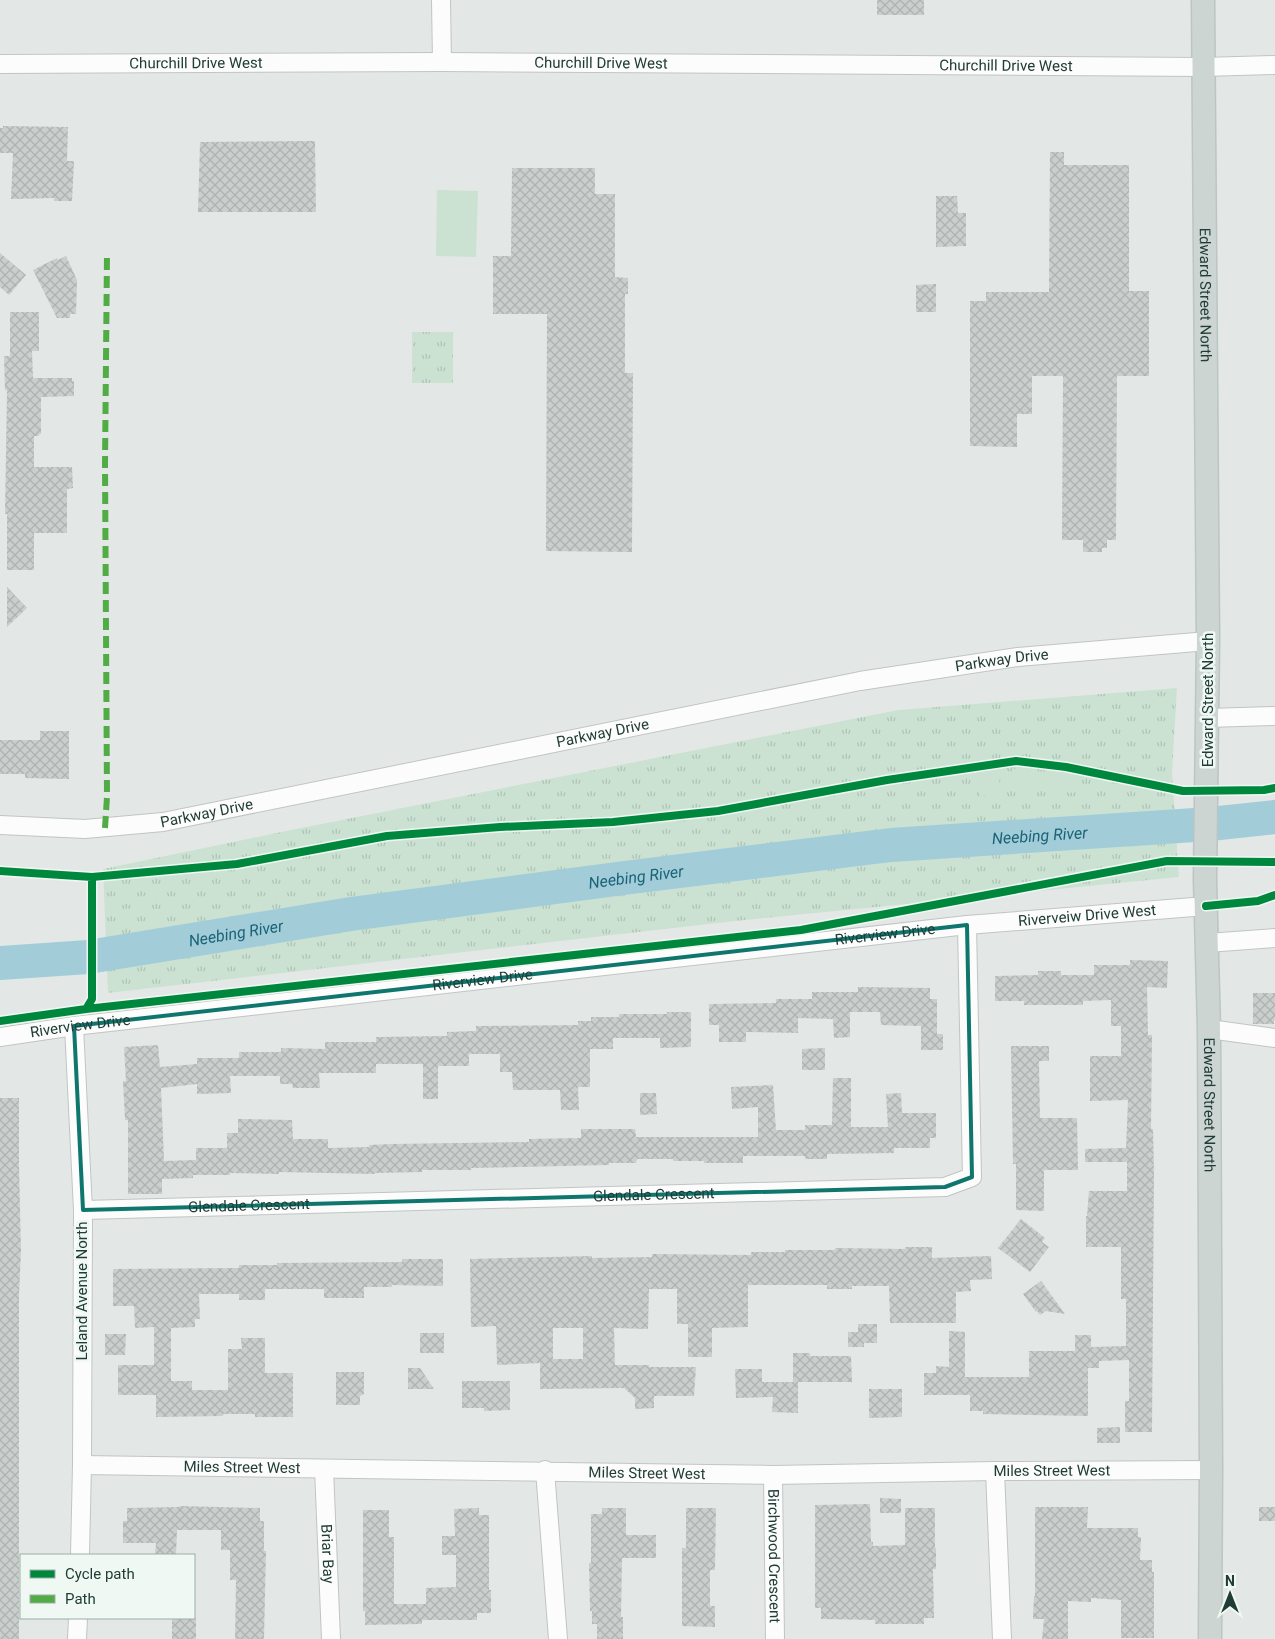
<svg xmlns="http://www.w3.org/2000/svg" width="1275" height="1639" font-family="Roboto,sans-serif">
<style>
.grass{fill:url(#grass-tufts)}
.garden{fill:#cbe2d3}
.lines{fill:none;stroke-linecap:round;stroke-linejoin:round}
.river{stroke:#a2cdd8;stroke-width:34}
.building{fill:url(#building-cross-hatch);fill-rule:evenodd}
.minor-casing{stroke:#c0c5c3;stroke-width:20}
.major-casing{stroke:#bbc5c3;stroke-width:25}
.minor{stroke:#fbfcfb;stroke-width:18}
.major{stroke:#cdd5d3;stroke-width:22}
.quiet{stroke:#52ac45;stroke-width:6;stroke-dasharray:12 6;stroke-linecap:butt}
.cycleway-casing{stroke:#f0f8f4;stroke-width:11}
.cycleway{stroke:#00873e;stroke-width:8}
.marked{fill:none;stroke:#0f766e;stroke-width:4;stroke-linejoin:round}
.labels{text-anchor:middle;stroke-width:5;stroke-linejoin:round;paint-order:stroke}
.street-label{font-size:15px;fill:#203c36;stroke:#f0f8f4}
.water-label{font-size:16px;font-style:italic;fill:#1a6378;stroke:#f0f8f4}
</style>
<defs>
<pattern id="grass-tufts" width="24" height="20" patternUnits="userSpaceOnUse" patternTransform="scale(1.25)"><rect width="24" height="20" fill="#cbe2d3"/><path d="M3 7l-1-3M5 7V3M7 7l1-3M15 17l-1-3M17 17v-4M19 17l1-3" fill="none" stroke="#aec3b6"/></pattern>
<pattern id="building-cross-hatch" width="8" height="8" patternUnits="userSpaceOnUse" patternTransform="scale(1.25)"><rect width="8" height="8" fill="#cacfcd"/><path d="M0 0l8 8M0 8l8-8" fill="none" stroke="#adb3b1"/></pattern>
</defs>
<rect width="100%" height="100%" fill="#e3e8e6"/>
<path class="grass" d="M412,332H453V383H412Z
M1177,688L1172,773L1179,877L735,921L108,993L103,869L291,830L898,710Z"/>
<path class="garden" d="M437,190L478,191L476,257L436,256Z
M1036,768L1037,788L1013,789L1012,769Z
M1053,770L1077,773L1074,793L1051,790Z
M996,771L1002,790L980,797L974,778Z"/>
<g class="lines">
<path class="river" id="s1" d="M0,963L88,957L351,914L624,878L891,845L1210,824L1275,817"/>
</g>
<path class="building" d="M877,0H924V15H877Z
M3,126L68,127L67,161H74L72,201H54V198L11,199L13,153H0V128H3Z
M315,141L316,212H198L200,142Z
M1050,152H1064V165H1129V291H1149V376H1117L1116,540H1107V548H1102V552H1083V540H1062L1063,376H1032V414H1017V447L970,446V301H986V292H1049Z
M512,168H595V194H615V277L628,278V294H625V373H633L632,552L546,551L547,314H493V256H511Z
M936,196H957L958,213H966V246L936,247Z
M0,253L26,275L9,295L0,287Z
M66,256L77,280L76,314H70V318H57L33,270L57,258L58,260Z
M936,284V312H916V285Z
M10,312H39V351H32L33,378H72V381H74V396L41,397V434H39V436H34V467H72L73,488L67,489V533H34V570H7V514H5L7,390H5L4,356H10Z
M7,587L27,608L7,627Z
M40,731H69V779L25,778V774H0V740H40Z
M1130,960L1168,961L1167,988L1147,987L1148,1035H1152L1151,1129H1153L1154,1173L1152,1432H1125V1401H1129V1360L1099,1361V1368H1088V1416L983,1414V1411H970V1395H924V1373H936V1366L949,1367V1331L965,1332V1377H1029V1351H1075V1335H1091V1347L1126,1346V1299H1121V1247H1086V1216H1087L1089,1191H1127V1162H1085V1149L1126,1148L1128,1100L1090,1101V1056H1121V1026H1111V1000L1083,1001V1005H1024V1001H995V976L1038,975V971H1061V975H1094V965H1130Z
M858,987L930,988V999H937V1034H943V1050H921V1026L881,1025L880,1012H850V1037L834,1038L833,1019L798,1018V1033L746,1032V1042H719V1025H709V1004L776,1003V999H812V992H858Z
M1253,993H1275V1020H1274V1024H1253Z
M667,1012H691V1047L660,1048V1038H613V1049H590V1087H578L579,1110H561L560,1090H513L512,1072H500V1054H469V1066H438V1099H423V1064H376V1073H319L320,1088H293L292,1084H280V1076H230L231,1093L197,1094V1084L161,1088L164,1161L196,1160V1148H227V1133H238V1119L292,1120L293,1139H328V1148L369,1147V1145L392,1144L529,1142V1139L581,1138V1129H635L636,1137H758V1107L732,1109L731,1087L773,1085L776,1130H805V1125H832L833,1078H851V1127H888L886,1094L901,1093L902,1113H936V1138H930V1148H894V1153L827,1154V1159H805V1156H743V1163H704V1161H673V1159H637L636,1163H609V1165L471,1168V1170H422V1172L375,1173V1174L279,1172V1174L230,1173V1175H193V1178L162,1179V1194H128V1120H125L123,1081H126L124,1047L158,1045L160,1067L197,1064V1058H239V1052H281V1048L325,1049V1042H376V1037L447,1036V1032L476,1031V1026L578,1025V1021H591V1017H619V1014H667Z
M1011,1046H1049V1061H1039L1040,1118H1077L1078,1170H1044V1211L1016,1210V1164H1013Z
M825,1048V1070H802V1049Z
M640,1093H656L657,1114L640,1115Z
M0,1098H19V1167L21,1251L19,1295V1639H0Z
M1021,1219L1045,1238L1042,1242L1049,1247L1030,1272L998,1248Z
M905,1247H932V1258L991,1256L992,1279L970,1280L971,1291L956,1292V1323H890L889,1286H852V1289H827V1285H748V1327L712,1328V1357H688V1324H677V1289H649L648,1329L614,1328L615,1365H649V1367H696L694,1396H654V1408L635,1409V1398L624,1388L540,1389V1363L497,1365L496,1326L471,1327L470,1259L592,1256V1258L652,1257V1254L751,1255V1252H785V1250H835V1248L905,1249ZM553,1328H583V1359H553Z
M402,1259H443V1286L392,1285V1287H364V1298H324V1289H265V1300H239V1294H199L200,1319H195V1327L171,1328V1381H192V1390H228V1349H242L241,1338H265V1373H293V1417H255V1414H223V1416L156,1417V1395H118V1365H154V1327L135,1328L134,1306H113V1269L239,1268V1265H277V1263L402,1262Z
M1041,1281L1065,1314L1046,1311L1040,1315L1037,1311L1036,1312L1023,1294Z
M858,1324H877V1343H864V1347H848V1332H858Z
M420,1333H444V1353H420Z
M105,1334H126L125,1355H105Z
M793,1353H810V1356H851L852,1382H798V1413L772,1412L773,1397L736,1398L735,1369H762V1382H793Z
M408,1368H420L434,1389H408Z
M336,1372H364V1394L360,1396V1405H336Z
M462,1381H510V1410L484,1411V1408H462Z
M869,1389H902V1417L869,1418Z
M1120,1427V1443H1097V1428Z
M880,1498L901,1499V1513H880Z
M870,1504L871,1542H873V1546L905,1545V1508H935V1548H936V1569H933L934,1618H924V1624H875V1620L821,1619V1608H815V1505Z
M179,1506L260,1508V1521H264V1551H266L264,1639H235L236,1580H230V1550H221V1530H177L176,1555H155L156,1543H123V1521H127V1508L179,1507Z
M1035,1507H1088L1087,1528H1138V1537H1141L1140,1560H1152V1572H1154V1638H1121V1600L1091,1598V1602L1068,1601V1639H1042L1044,1619H1033L1034,1596H1035Z
M1259,1507H1275V1521H1259Z
M479,1508V1515H489V1590H491V1613H477V1620H422V1624L365,1625V1611H363V1510H389V1537H394V1604H426V1588L456,1587V1555H442V1536H455L454,1509Z
M602,1508H626V1535H656V1558H622L621,1617H623V1639H597V1624H592V1611H590L589,1563H591V1514H602Z
M686,1508H716L715,1570H710V1606H715V1627L682,1626V1548H686Z
M172,1618H196V1639H172Z"/>
<g class="lines">
<g class="minor-casing">
<g id="minor">
<path d="M441,0L442,62"/>
<path id="s2" d="M0,64L442,62L1203,67L1275,65"/>
<path d="M1208,718L1275,716"/>
<path id="s3" d="M0,825L85,829L163,822L860,681L1018,657L1208,641"/>
<path d="M1207,943L1275,938"/>
<path d="M74,1026L83,1210L82,1465L80,1555"/>
<path d="M1209,1029L1275,1038"/>
<path id="s4" d="M0,1037L74,1026L967,925L1206,906"/>
<path id="s5" d="M83,1210L945,1187L972,1177L967,925"/>
<path id="s6" d="M82,1465L773,1475L995,1471L1211,1470"/>
<path id="s7" d="M324,1469L331,1639"/>
<path d="M545,1470L558,1639"/>
<path d="M995,1471L1002,1639"/>
<path id="s8" d="M773,1475L775,1639"/>
<path d="M77,1639L78,1618"/>
</g>
</g>
<g class="major-casing">
<g id="major">
<path id="s9" d="M1203,0L1208,641L1205,880L1209,1029L1211,1470L1210,1639"/>
</g>
</g>
<use href="#minor" class="minor"/>
<use href="#major" class="major"/>
<path class="quiet" d="M105,828L107,797L105,465L107,254"/>
<g class="cycleway-casing">
<path id="cycleway" d="M0,871L92,877L237,864L387,836L500,827L613,822L718,811L887,780L1016,761L1066,767L1183,791L1264,790L1275,788
M1206,906L1258,901L1275,895
M86,1009L801,930L1167,861L1275,862
M0,1021L86,1009L92,999V877"/>
</g>
<use href="#cycleway" class="cycleway"/>
</g>
<path class="marked" d="M967,925L972,1177L945,1187L83,1210L74,1026Z"/>
<g class="labels">
<g class="street-label">
<text dy="5" stroke="none"><textPath href="#s2" startOffset="196">Churchill Drive West</textPath></text>
<text dy="5" stroke="none"><textPath href="#s2" startOffset="601">Churchill Drive West</textPath></text>
<text dy="5" stroke="none"><textPath href="#s2" startOffset="1006">Churchill Drive West</textPath></text>
<text dy="5" stroke="none"><textPath href="#s9" startOffset="295">Edward Street North</textPath></text>
<text dy="5" stroke="none"><textPath href="#s3" startOffset="1018">Parkway Drive</textPath></text>
<text transform="translate(1208 700) rotate(-90)" y="5">Edward Street North</text>
<text dy="5" stroke="none"><textPath href="#s3" startOffset="612">Parkway Drive</textPath></text>
<text dy="5" stroke="none"><textPath href="#s3" startOffset="208">Parkway Drive</textPath></text>
<text dy="5" stroke="none"><textPath href="#s4" startOffset="1094">Riverveiw Drive West</textPath></text>
<text dy="5" stroke="none"><textPath href="#s4" startOffset="891">Riverview Drive</textPath></text>
<text dy="5" stroke="none"><textPath href="#s4" startOffset="486">Riverview Drive</textPath></text>
<text dy="5" stroke="none"><textPath href="#s4" startOffset="81">Riverview Drive</textPath></text>
<text dy="5" stroke="none"><textPath href="#s9" startOffset="1105">Edward Street North</textPath></text>
<text dy="5" stroke="none"><textPath href="#s5" startOffset="571">Glendale Crescent</textPath></text>
<text dy="5" stroke="none"><textPath href="#s5" startOffset="166">Glendale Crescent</textPath></text>
<text transform="translate(82 1291) rotate(-90)" y="5">Leland Avenue North</text>
<text dy="5" stroke="none"><textPath href="#s6" startOffset="160">Miles Street West</textPath></text>
<text dy="5" stroke="none"><textPath href="#s6" startOffset="970">Miles Street West</textPath></text>
<text dy="5" stroke="none"><textPath href="#s6" startOffset="565">Miles Street West</textPath></text>
<text dy="5" stroke="none"><textPath href="#s7" startOffset="85">Briar Bay</textPath></text>
<text dy="5" stroke="none"><textPath href="#s8" startOffset="81">Birchwood Crescent</textPath></text>
</g>
<g class="water-label">
<text dy="6" stroke="none"><textPath href="#s1" startOffset="1048">Neebing River</textPath></text>
<text dy="6" stroke="none"><textPath href="#s1" startOffset="642">Neebing River</textPath></text>
<text dy="6" stroke="none"><textPath href="#s1" startOffset="238">Neebing River</textPath></text>
</g>
</g>
<rect x="20" y="1554" width="175" height="65" fill="#f0f8f4" stroke="#9dada8"/>
<rect x="30" y="1570" width="25" height="8" fill="#00873e" stroke="#9dada8"/>
<text x="65" y="1579" font-size="15" fill="#203c36">Cycle path</text>
<rect x="30" y="1595" width="25" height="8" fill="#52ac45" stroke="#9dada8"/>
<text x="65" y="1604" font-size="15" fill="#203c36">Path</text>
<g transform="translate(1230 1594)" stroke="#f0f8f4" stroke-width="4" paint-order="stroke">
<path d="M0-4L9 19L0 12L-9 19Z" fill="#203c36"/>
<text y="-8" font-size="14" font-weight="bold" text-anchor="middle" fill="#203c36">N</text>
</g>
</svg>
